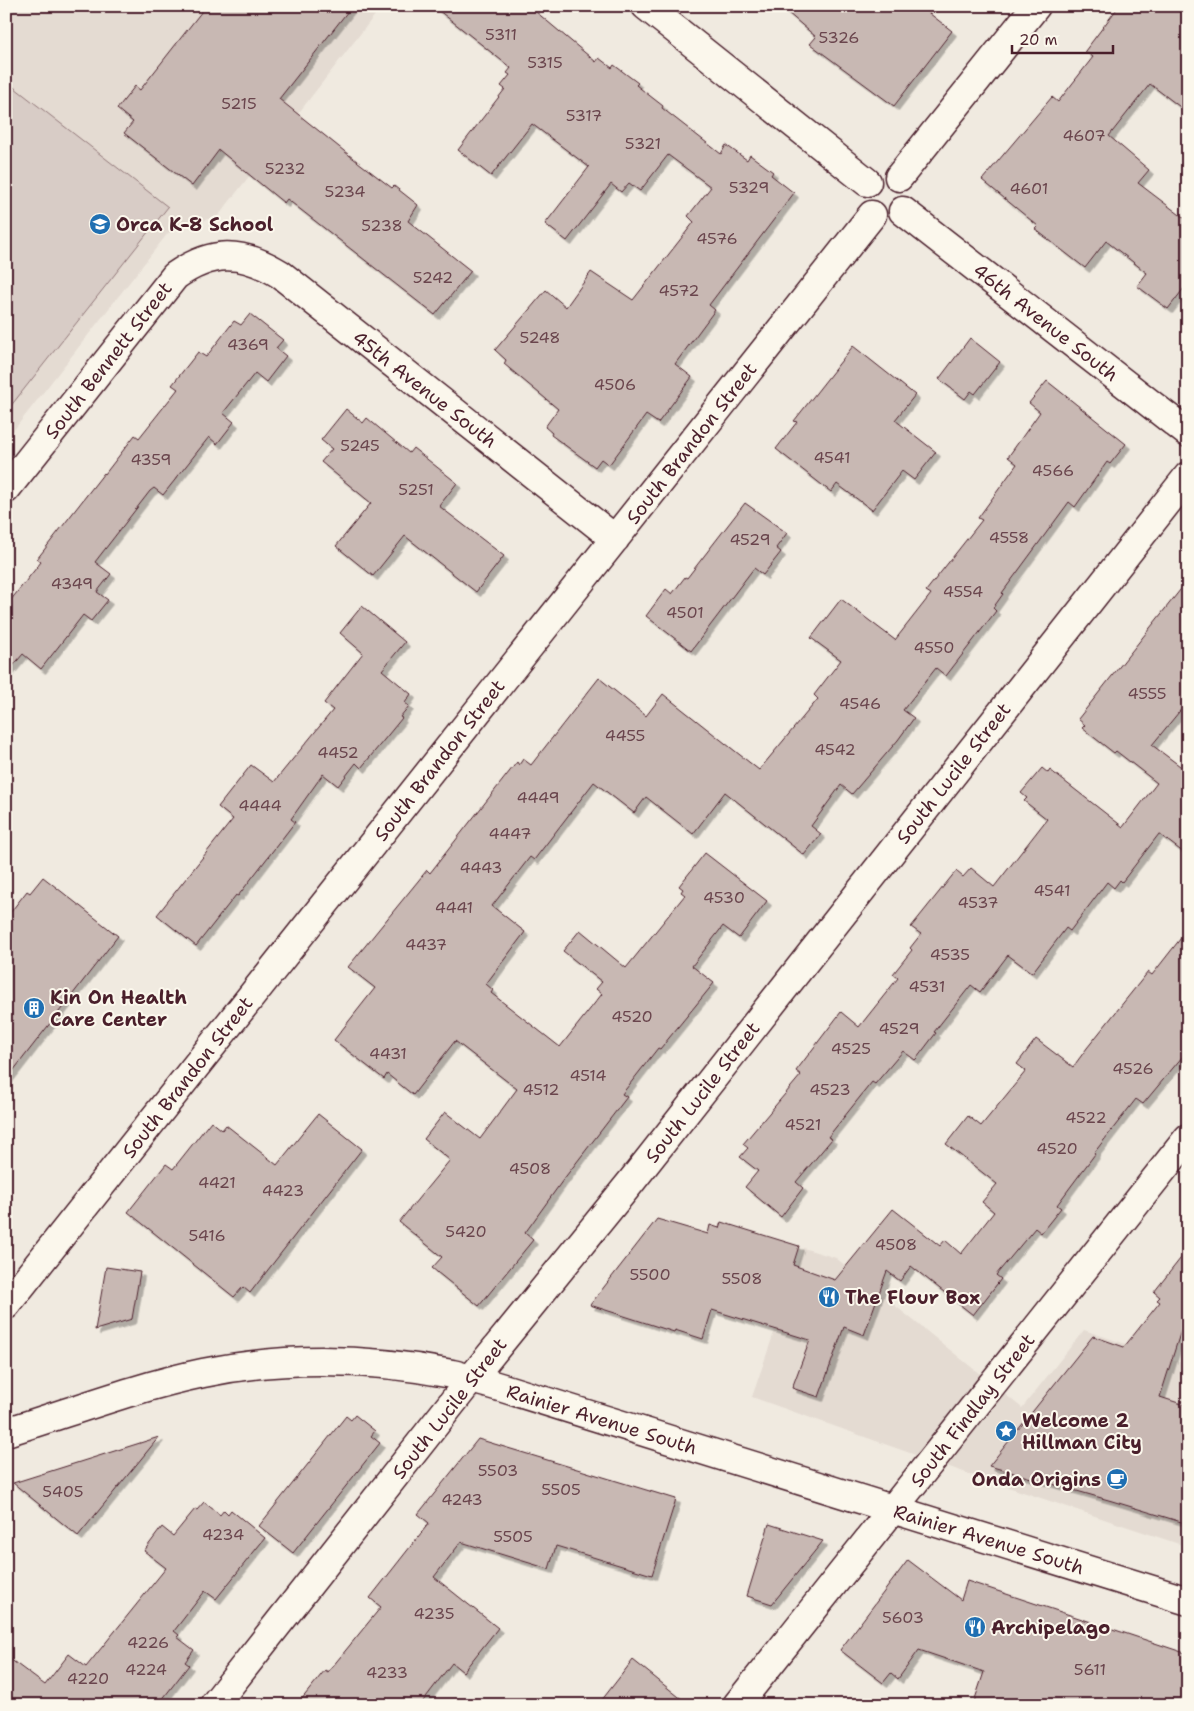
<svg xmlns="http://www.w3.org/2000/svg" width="1194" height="1711" font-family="'Shantell Sans',sans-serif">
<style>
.built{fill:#e4dbd2}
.green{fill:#d8ccc6;stroke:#917678}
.building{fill:#c8b8b3;stroke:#4a1f2b;filter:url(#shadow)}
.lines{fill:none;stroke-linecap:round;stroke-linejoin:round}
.minor-casing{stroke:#4a1f2b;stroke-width:31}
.major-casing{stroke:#4a1f2b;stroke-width:31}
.minor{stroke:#fbf7ec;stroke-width:28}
.major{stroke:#fbf7ec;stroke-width:28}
.labels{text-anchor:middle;stroke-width:4;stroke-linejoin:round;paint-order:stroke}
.number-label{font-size:16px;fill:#6a454d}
.poi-label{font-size:19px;font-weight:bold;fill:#4a1f2b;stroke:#fbf7ec;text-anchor:start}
.street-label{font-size:19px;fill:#4a1f2b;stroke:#fbf7ec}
</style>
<defs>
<filter id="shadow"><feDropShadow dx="4.5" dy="4.5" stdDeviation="0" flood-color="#0004"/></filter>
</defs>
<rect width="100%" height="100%" fill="#f0eae0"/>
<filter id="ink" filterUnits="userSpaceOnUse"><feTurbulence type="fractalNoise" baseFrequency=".02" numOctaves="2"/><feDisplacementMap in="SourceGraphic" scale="10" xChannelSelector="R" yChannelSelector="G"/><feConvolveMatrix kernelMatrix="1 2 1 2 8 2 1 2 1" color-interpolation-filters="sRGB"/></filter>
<g filter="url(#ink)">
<path class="built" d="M6,6H382L219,215L168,233L6,440Z
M803,1248L836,1258L1022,1408L1084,1330L1188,1365V1547L975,1476L752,1397Z"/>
<path class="green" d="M6,81L168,207L6,412Z"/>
<path class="building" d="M206,6H352L279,99L349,155L392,188L394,186L418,205L408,221L471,271L435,315L287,199L284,203L219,150L192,186L124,133L133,122L117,109L135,86L140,90Z
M433,6H529L596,62L599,58L612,68L614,65L638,83L636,85L663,106L662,108L721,154L726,145L747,160L750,155L773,172L771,175L794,193L709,305L715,310L675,364L692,377L658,423L646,415L609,465L601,459L595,467L551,435L552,433L545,427L558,409L504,364L506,360L495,350L546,290L566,307L591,272L633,300L694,222L688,216L711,187L668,155L640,191L629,183L621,192L611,184L567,241L545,224L589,167L532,124L491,176L458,150L505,89L501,86L510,75L507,73L511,68Z
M780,6H920L952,31L894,106L810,44L816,37Z
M1119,6H1188V113L1150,84L1109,136L1149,170L1138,183L1188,221V283L1168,309L1137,286L1147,273L1106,241L1085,268L1035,229L1038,226L982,180L1052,97L1058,102L1093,57L1085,51Z
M250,314L283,340L276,348L286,356L266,382L255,373L223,413L234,422L217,444L209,437L163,495L154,488L150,491L95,562L111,574L97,592L108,600L91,621L83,615L41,669L23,654L6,674V606L41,562L37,559L104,473L105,474L135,435L139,438L178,389L172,385L198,352L206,357L234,321L241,325Z
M970,338L1000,362L975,394L971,391L965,399L939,379Z
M853,346L915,395L895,420L936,452L914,480L902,471L872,510L837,484L831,492L776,449L797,422L794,421Z
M1047,381L1126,444L1110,464L1107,462L1075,507L1069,502L1002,593L1003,594L993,608L996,611L946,676L936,668L903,710L914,718L898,740L852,794L841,785L811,826L821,834L804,855L725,792L693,834L646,797L634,813L594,782L534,860L530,857L492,906L525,932L486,984L493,990L491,993L560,1047L602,994L596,989L602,982L563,951L580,930L626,968L685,895L681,892L683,889L679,886L705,853L767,901L739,938L723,926L692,966L714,983L660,1049L658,1048L622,1094L627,1097L563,1180L525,1233L533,1240L479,1306L432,1268L442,1257L399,1222L450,1160L424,1139L445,1112L480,1139L517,1089L455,1041L413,1095L387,1074L384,1079L334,1040L375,988L348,967L427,870L430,873L517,762L519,765L523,759L531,765L599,678L646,716L663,694L759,770L818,699L814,695L841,660L811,638L841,599L895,640L931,594L926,591L982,520L978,518L1017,464L1008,457L1040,412L1029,403Z
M346,409L363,423L367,418L409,453L413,448L457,483L439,506L504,556L476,592L405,536L373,576L336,546L371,503L321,462L332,449L321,440Z
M745,503L787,533L776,548L781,552L763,575L754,568L691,651L646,616L666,589L672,594L685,577L687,578Z
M1188,580V701L1152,745L1188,772V856L1159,834L1122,882L1120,880L1114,888L1107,882L1070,931L1066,928L1032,973L1008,955L980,992L971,985L934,1032L936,1033L917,1058L915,1060L903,1051L875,1084L872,1082L828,1137L832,1139L796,1182L803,1188L781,1217L745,1187L758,1171L740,1157L748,1148L743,1144L801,1075L796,1071L841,1012L859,1027L898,978L893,974L912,950L910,948L921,934L911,927L956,871L963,877L971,868L994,887L1047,819L1024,801L1027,798L1021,793L1042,768L1048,773L1050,770L1123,827L1157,783L1116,751L1114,753L1082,728L1085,725L1078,719Z
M362,606L405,642L382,670L411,694L405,703L409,706L400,717L402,718L361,768L356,763L338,786L323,774L291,819L295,822L238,896L236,895L196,946L157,915L233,819L218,807L251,765L274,782L333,710L324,703L363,653L340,633Z
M43,877L118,936L6,1080V918L27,891L30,893Z
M1188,929V1050L1143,1104L1136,1099L1094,1153L1095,1154L1057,1205L1061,1208L1041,1233L1035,1228L996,1275L1001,1279L973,1315L911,1266L900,1281L887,1271L864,1335L844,1327L819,1397L792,1388L810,1340L712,1310L703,1339L675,1330L674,1332L590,1305L657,1219L708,1234L710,1225L719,1228L721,1222L799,1246L793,1265L835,1280L893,1209L940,1246L945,1240L961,1254L994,1212L982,1202L997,1184L946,1144L968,1116L981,1126L1026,1071L1017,1064L1036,1039L1073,1067L1087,1048L1148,972L1152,975Z
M318,1114L362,1149L250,1293L243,1287L234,1297L128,1212L166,1164L173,1169L211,1121L222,1130L226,1125L277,1165Z
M1188,1249V1324L1184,1321L1160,1397L1188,1406V1524L1112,1501L989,1466L1093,1336L1124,1347L1160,1302L1157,1300L1160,1297L1154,1292Z
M106,1267L140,1272L132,1319L95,1330Z
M355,1415L375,1431L371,1436L380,1443L293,1553L259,1526L346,1416L351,1420Z
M159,1437L78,1536L13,1483Z
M478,1439L676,1499L652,1575L556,1546L549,1569L461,1542L434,1577L498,1628L463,1672L452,1663L420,1705H297L325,1670L328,1672L381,1607L370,1598L429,1523L418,1514Z
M204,1502L220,1515L224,1510L228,1514L231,1510L265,1538L216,1599L205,1591L174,1631L179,1635L177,1637L194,1650L185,1662L189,1665L158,1705H6V1656L45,1685L69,1654L86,1667L166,1568L144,1551L162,1527L173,1536L195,1509L197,1510Z
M769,1524L823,1541L772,1604L747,1596Z
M908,1560L961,1600L967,1581L1188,1654V1705H973L984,1672L919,1650L898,1679L891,1673L883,1683L840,1650Z
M633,1660L689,1705H598Z"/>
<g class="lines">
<g class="minor-casing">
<path id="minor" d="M646,6L867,182
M899,177L1036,6
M903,211L1188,433
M6,489L175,276C212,250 241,250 280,274L615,539
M6,1305L872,215
M214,1705L471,1379L631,1182L1188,476
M737,1705L1188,1138"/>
</g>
<g class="major-casing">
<path id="major" d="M6,1432C71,1412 136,1387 203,1373C285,1356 369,1358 452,1374C469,1378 486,1383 503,1388L1188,1601"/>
</g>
<use href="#minor" class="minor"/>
<use href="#major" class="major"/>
</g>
</g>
<defs>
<g id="school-disc" transform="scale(1.125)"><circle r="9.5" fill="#1f6fb2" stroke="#fbf7ec"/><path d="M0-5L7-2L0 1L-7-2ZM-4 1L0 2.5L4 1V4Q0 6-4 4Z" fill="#fff"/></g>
<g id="building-disc" transform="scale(1.125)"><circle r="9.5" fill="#1f6fb2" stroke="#fbf7ec"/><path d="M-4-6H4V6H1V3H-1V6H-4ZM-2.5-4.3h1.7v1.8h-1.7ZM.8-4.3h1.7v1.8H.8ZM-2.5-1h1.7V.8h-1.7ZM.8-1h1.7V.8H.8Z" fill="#fff"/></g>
<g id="restaurant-disc" transform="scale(1.125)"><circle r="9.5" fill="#1f6fb2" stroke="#fbf7ec"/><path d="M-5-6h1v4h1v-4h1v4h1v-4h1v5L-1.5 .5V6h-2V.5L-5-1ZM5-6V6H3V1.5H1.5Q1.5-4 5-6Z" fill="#fff"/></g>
<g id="sight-disc" transform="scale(1.125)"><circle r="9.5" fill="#1f6fb2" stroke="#fbf7ec"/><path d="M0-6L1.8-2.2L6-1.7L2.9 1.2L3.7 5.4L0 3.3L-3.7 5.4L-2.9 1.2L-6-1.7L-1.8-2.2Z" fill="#fff"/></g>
<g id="cafe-disc" transform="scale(1.125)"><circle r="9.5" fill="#1f6fb2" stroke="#fbf7ec"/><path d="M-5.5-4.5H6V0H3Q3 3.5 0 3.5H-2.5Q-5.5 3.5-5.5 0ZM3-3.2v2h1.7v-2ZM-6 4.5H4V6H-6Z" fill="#fff"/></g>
</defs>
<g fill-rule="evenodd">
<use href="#school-disc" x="100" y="224"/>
<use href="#building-disc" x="34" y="1008"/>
<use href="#restaurant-disc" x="829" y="1297"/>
<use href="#sight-disc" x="1006" y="1431"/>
<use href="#cafe-disc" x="1117" y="1479"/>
<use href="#restaurant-disc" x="975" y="1627"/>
</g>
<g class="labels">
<g class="number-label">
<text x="501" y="40">5311</text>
<text x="839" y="43">5326</text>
<text x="545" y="68">5315</text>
<text x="239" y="109">5215</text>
<text x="584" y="121">5317</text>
<text x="1084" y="141">4607</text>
<text x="643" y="149">5321</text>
<text x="285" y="174">5232</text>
<text x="749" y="193">5329</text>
<text x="1029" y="194">4601</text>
<text x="345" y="197">5234</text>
<text x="382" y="231">5238</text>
<text x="717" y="244">4576</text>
<text x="433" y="283">5242</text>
<text x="679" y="296">4572</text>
<text x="540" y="343">5248</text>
<text x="248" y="350">4369</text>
<text x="615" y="390">4506</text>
<text x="360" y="451">5245</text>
<text x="832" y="463">4541</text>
<text x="151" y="465">4359</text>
<text x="1053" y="476">4566</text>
<text x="416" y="495">5251</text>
<text x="1009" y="543">4558</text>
<text x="750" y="545">4529</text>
<text x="72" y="589">4349</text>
<text x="963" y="597">4554</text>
<text x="685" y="618">4501</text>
<text x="934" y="653">4550</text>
<text x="1147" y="699">4555</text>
<text x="860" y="709">4546</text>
<text x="625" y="741">4455</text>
<text x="835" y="755">4542</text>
<text x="338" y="758">4452</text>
<text x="538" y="803">4449</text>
<text x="260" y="811">4444</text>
<text x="510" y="839">4447</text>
<text x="481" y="873">4443</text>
<text x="1052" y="896">4541</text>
<text x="724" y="903">4530</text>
<text x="978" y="908">4537</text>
<text x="454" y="913">4441</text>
<text x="426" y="950">4437</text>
<text x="950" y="960">4535</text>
<text x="927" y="992">4531</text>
<text x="632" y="1022">4520</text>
<text x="899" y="1034">4529</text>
<text x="851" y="1054">4525</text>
<text x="388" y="1059">4431</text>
<text x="1133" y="1074">4526</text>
<text x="588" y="1081">4514</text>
<text x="541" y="1095">4512</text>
<text x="830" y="1095">4523</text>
<text x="1086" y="1123">4522</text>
<text x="803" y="1130">4521</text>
<text x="1057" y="1154">4520</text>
<text x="530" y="1174">4508</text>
<text x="217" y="1188">4421</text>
<text x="283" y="1196">4423</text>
<text x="466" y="1237">5420</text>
<text x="207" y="1241">5416</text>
<text x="896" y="1250">4508</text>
<text x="650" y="1280">5500</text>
<text x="742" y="1284">5508</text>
<text x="498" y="1476">5503</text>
<text x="561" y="1495">5505</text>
<text x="63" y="1497">5405</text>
<text x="462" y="1505">4243</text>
<text x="223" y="1540">4234</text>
<text x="513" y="1542">5505</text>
<text x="434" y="1619">4235</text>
<text x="903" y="1623">5603</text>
<text x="148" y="1648">4226</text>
<text x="146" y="1675">4224</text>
<text x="1090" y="1675">5611</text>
<text x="387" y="1678">4233</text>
<text x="88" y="1684">4220</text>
</g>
<g class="poi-label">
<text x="116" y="231">Orca K-8 School</text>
<text x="50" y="1004">Kin On Health<tspan x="50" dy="22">Care Center</tspan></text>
<text x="845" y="1304">The Flour Box</text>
<text x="1022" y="1427">Welcome 2<tspan x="1022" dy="22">Hillman City</tspan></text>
<text x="1101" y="1486" text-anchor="end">Onda Origins</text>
<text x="991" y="1634">Archipelago</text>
</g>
<g class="street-label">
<text transform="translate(1046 322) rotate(38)" y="7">46th Avenue South</text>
<text transform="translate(108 360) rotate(-52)" y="7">South Bennett Street</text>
<text transform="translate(425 389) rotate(38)" y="7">45th Avenue South</text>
<text transform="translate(691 443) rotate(-52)" y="7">South Brandon Street</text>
<text transform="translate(439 760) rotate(-52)" y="7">South Brandon Street</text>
<text transform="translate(953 773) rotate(-52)" y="7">South Lucile Street</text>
<text transform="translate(187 1077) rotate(-52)" y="7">South Brandon Street</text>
<text transform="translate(702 1092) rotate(-52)" y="7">South Lucile Street</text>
<text transform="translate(449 1408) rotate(-52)" y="7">South Lucile Street</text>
<text transform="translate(972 1410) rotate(-52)" y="7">South Findlay Street</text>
<text transform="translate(602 1419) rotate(17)" y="7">Rainier Avenue South</text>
<text transform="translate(989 1539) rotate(17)" y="7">Rainier Avenue South</text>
</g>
</g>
<rect width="1194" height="1711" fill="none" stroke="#fbf7ec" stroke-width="25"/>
<rect x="12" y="12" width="1169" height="1686" fill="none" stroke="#4a1f2b" stroke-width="2" filter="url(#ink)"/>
<path d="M1012 45v8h101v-8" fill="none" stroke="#4a1f2b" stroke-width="2.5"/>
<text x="1019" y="45" font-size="15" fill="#4a1f2b" stroke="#fbf7ec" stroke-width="4" paint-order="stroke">20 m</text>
</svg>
